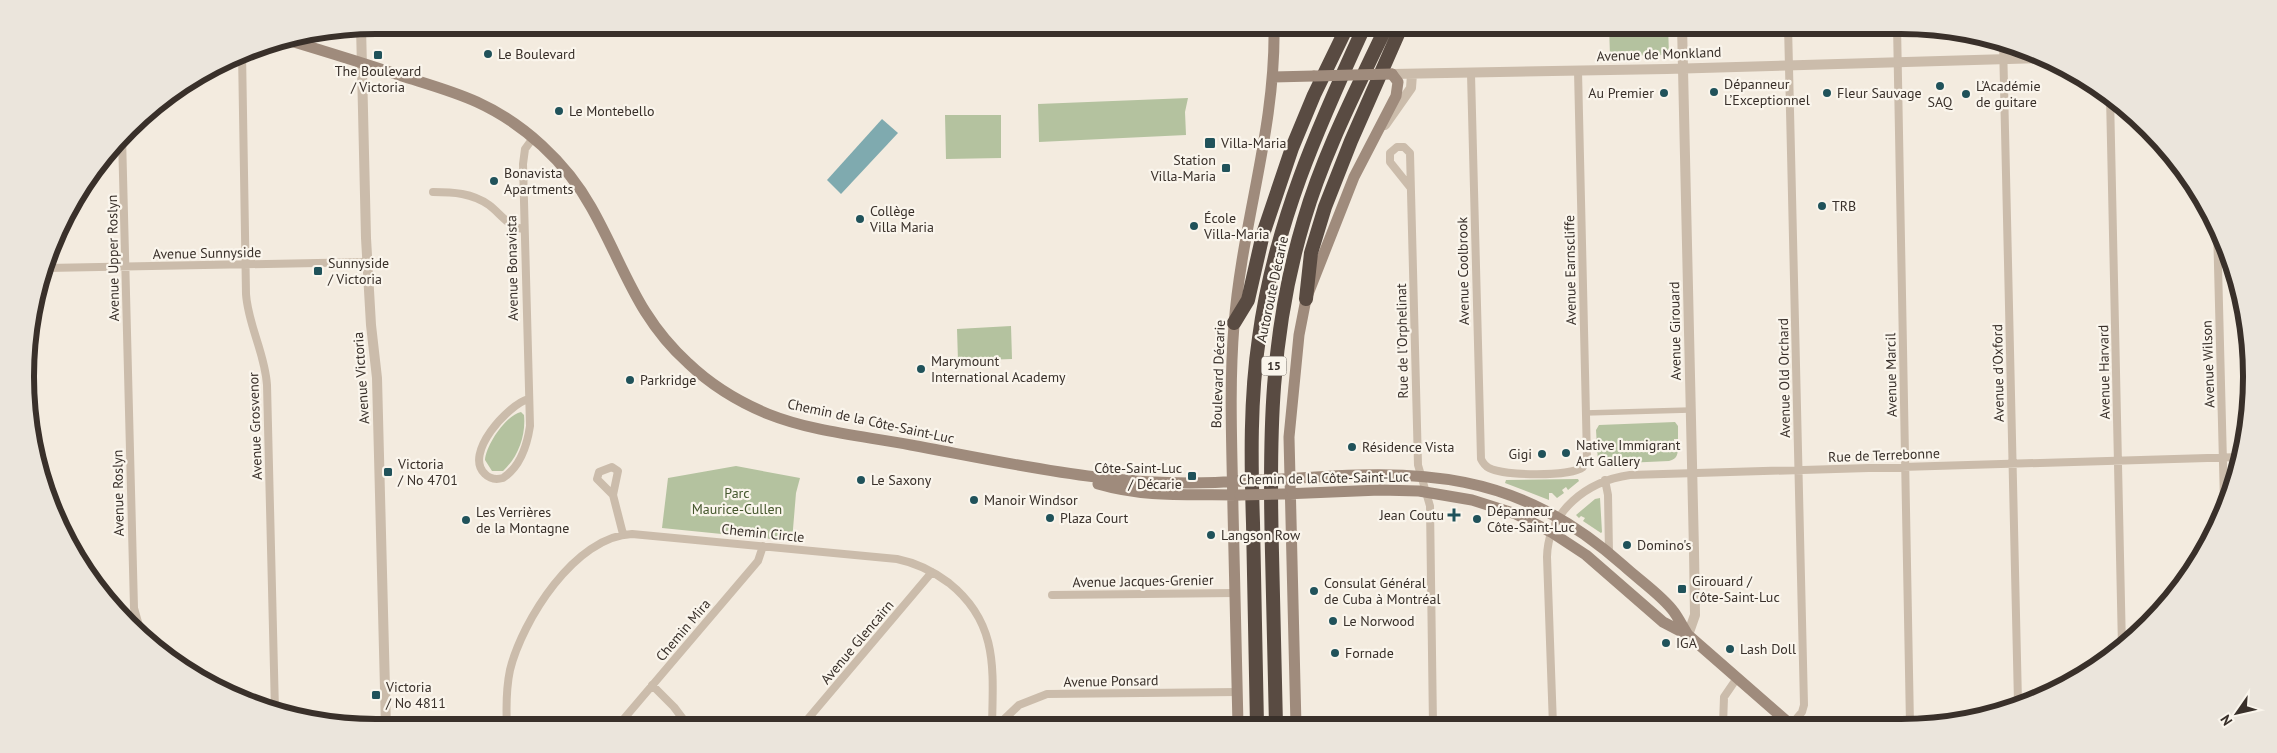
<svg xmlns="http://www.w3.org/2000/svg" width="2277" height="753" font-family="'PT Sans',sans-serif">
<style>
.green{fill:#b4c29f}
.water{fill:#7faaaf}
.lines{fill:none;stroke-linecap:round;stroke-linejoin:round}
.pedestrian{stroke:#cbbcab;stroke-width:5.5}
.minor{stroke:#cbbcab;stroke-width:8}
.tertiary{stroke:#cbbcab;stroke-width:10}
.secondary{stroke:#9f8b7c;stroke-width:11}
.motorway{stroke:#594b42;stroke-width:14}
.secondary-bridge{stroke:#9f8b7c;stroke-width:11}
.poi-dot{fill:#20525a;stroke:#faf5ec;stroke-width:2}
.labels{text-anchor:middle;stroke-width:4.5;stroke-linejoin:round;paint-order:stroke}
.shield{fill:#faf5ec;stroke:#736b64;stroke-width:1}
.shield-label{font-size:12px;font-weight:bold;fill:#39302a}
.poi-label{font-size:14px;fill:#39302a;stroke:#faf5ec;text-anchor:start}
.street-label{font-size:14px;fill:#39302a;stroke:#faf5ec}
.park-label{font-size:14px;fill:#45572e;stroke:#faf5ec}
.rim{fill:none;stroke:#39302a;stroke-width:6}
</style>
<rect width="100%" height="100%" fill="#f3ebdf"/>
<path class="green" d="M898,25H986V34L898,35Z
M1609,25H1668L1669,55L1610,56Z
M1188,98L1185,112L1186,135L1039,142L1038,104Z
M945,115H1001V158L946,159Z
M1011,326L1012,359L958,361L957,329Z
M521,412L524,415C526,436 518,457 503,471H492L485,460C486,445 506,415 521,412Z
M1675,422L1678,426V439H1674V445H1678C1678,453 1678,459 1669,461L1603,464L1598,462L1596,430L1599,425Z
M736,466L800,478L796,493L792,541L662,528L668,478Z
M1578,479L1579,481L1568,490L1566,487L1562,490L1564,493L1557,498L1552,493H1549V500L1505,483L1506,480Z
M1600,498L1602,532L1601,533L1583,521L1585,518L1581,516L1579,518L1576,515L1595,499Z"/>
<path class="water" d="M882,119L898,133L841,194L827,180Z"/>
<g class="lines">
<path class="pedestrian" d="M1585,413L1690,410"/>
<path class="minor" d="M1788,25L1804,705L1802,712L1791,725
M1897,25L1910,725
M2003,42L2018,703
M242,52L246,294C248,325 265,353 267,385L275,711
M1471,74L1481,459C1483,463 1485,466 1489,468C1504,476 1570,477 1583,467L1587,458L1578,71
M2110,96L2122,648
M122,136L134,608L142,636
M1410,187L1390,162V153L1397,147H1404L1410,153L1418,465L1430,506L1433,726
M433,192C453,192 472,193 489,205C500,213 509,228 524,229
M2217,226L2224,502
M47,268L368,262
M528,399C508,405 463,454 485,474C490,479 496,480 503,478C520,467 527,446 530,426L523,164L525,149L533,138
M1605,480L1608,495L1609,553
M613,495L597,479L599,472L612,467L618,471L613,495L623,534
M1052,595L1235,593
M652,685L674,707L689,727
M1723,725L1724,697L1737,678
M1553,726L1547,557C1548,511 1587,481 1630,475L2241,457
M801,727L932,572
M996,727L1019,705L1047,694L1237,692
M507,728C506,708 506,689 510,670C522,621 575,536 632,534L897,559C917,563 933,571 949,583C999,623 993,670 992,727
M616,728L758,561L763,546"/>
<path class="tertiary" d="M1682,25L1694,551L1695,615L1688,635
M361,26L366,238L371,325L377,378L386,728
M1392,74L1667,69L2046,58
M1385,125L1411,88L1412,74"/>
<path class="secondary" d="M284,39C324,51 363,63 402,76C427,84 453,91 477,102C523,123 566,162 591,207C624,265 636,316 688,363C711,385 739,402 768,414C813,432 864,436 911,445C1024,466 1124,490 1240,481
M1273,77L1314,76
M1284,479C1421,469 1515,469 1624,566C1638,579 1664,597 1674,612C1679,619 1683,627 1688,635
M1098,484C1146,498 1188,494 1238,495
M1284,494L1380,490L1419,491L1472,500L1516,514L1551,532L1586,555L1663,622L1688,635L1791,725
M1238,726C1236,654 1235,582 1233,510C1232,448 1229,387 1234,325C1242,222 1276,129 1274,25
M1296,726L1289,437L1299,335L1306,299L1354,177L1396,96L1398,82L1392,74"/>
<path class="motorway" d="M1306,299L1311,253L1325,207L1351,141L1402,25
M1234,323L1248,300L1263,234L1292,148L1314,95L1348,25
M1257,726C1256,658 1254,591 1253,523C1251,461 1250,399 1259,338C1274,225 1318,127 1365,25
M1276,726C1275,668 1273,610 1272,553C1269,436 1270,333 1304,220C1324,152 1357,89 1387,25"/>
<path class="secondary-bridge" d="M1314,76L1392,74
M1240,481L1282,479
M1240,495L1282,494"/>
</g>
<g class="poi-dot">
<circle cx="488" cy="54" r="5"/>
<rect x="373" y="50" width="10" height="10" rx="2.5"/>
<circle cx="1940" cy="86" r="5"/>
<circle cx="1714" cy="92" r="5"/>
<circle cx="1664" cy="93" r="5"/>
<circle cx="1827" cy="93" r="5"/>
<circle cx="1966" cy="94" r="5"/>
<circle cx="559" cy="111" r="5"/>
<rect x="1204" y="137" width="12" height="12" rx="2.5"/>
<rect x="1221" y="163" width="10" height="10" rx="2.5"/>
<circle cx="494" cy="181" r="5"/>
<circle cx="1822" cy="206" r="5"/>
<circle cx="860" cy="219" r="5"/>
<circle cx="1194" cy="226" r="5"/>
<rect x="313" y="266" width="10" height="10" rx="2.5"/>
<circle cx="921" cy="369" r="5"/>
<circle cx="630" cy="380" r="5"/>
<circle cx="1352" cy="447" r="5"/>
<circle cx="1566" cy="453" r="5"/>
<circle cx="1542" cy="454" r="5"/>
<rect x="383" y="467" width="10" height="10" rx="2.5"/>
<rect x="1187" y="471" width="10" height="10" rx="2.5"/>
<circle cx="861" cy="480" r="5"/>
<circle cx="974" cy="500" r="5"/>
<path d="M1451.5 507.5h5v5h5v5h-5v5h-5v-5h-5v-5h5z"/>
<circle cx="1050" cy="518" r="5"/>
<circle cx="1477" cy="519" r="5"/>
<circle cx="466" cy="520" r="5"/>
<circle cx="1211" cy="535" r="5"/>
<circle cx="1627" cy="545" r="5"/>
<rect x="1677" y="584" width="10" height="10" rx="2.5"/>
<circle cx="1314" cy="591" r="5"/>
<circle cx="1333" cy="621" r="5"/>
<circle cx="1666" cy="643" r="5"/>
<circle cx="1730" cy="649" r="5"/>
<circle cx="1335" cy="653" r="5"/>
<rect x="371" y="690" width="10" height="10" rx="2.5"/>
</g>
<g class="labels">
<rect class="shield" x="1261.5" y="356.5" width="25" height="19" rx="4"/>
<g class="shield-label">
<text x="1274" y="370">15</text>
</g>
<g class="poi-label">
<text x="498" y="59">Le Boulevard</text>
<text x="378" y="76" text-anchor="middle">The Boulevard<tspan x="378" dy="16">/ Victoria</tspan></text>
<text x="1724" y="89">Dépanneur<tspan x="1724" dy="16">L’Exceptionnel</tspan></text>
<text x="1976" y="91">L’Académie<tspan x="1976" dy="16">de guitare</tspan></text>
<text x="1654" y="98" text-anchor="end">Au Premier</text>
<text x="1837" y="98">Fleur Sauvage</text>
<text x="1940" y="107" text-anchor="middle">SAQ</text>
<text x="569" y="116">Le Montebello</text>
<text x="1221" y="148">Villa-Maria</text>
<text x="1216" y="165" text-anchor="end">Station<tspan x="1216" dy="16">Villa-Maria</tspan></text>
<text x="504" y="178">Bonavista<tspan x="504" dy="16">Apartments</tspan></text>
<text x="1832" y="211">TRB</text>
<text x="870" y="216">Collège<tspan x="870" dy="16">Villa Maria</tspan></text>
<text x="1204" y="223">École<tspan x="1204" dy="16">Villa-Maria</tspan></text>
<text x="328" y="268">Sunnyside<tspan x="328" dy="16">/ Victoria</tspan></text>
<text x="931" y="366">Marymount<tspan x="931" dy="16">International Academy</tspan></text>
<text x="640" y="385">Parkridge</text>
<text x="1576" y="450">Native Immigrant<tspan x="1576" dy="16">Art Gallery</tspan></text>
<text x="1362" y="452">Résidence Vista</text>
<text x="1532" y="459" text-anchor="end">Gigi</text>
<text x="398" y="469">Victoria<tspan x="398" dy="16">/ No 4701</tspan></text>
<text x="1182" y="473" text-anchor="end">Côte-Saint-Luc<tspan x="1182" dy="16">/ Décarie</tspan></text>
<text x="871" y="485">Le Saxony</text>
<text x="984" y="505">Manoir Windsor</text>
<text x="1487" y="516">Dépanneur<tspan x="1487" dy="16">Côte-Saint-Luc</tspan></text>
<text x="476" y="517">Les Verrières<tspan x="476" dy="16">de la Montagne</tspan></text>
<text x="1444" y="520" text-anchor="end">Jean Coutu</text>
<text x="1060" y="523">Plaza Court</text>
<text x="1221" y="540">Langson Row</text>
<text x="1637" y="550">Domino's</text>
<text x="1692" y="586">Girouard /<tspan x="1692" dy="16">Côte-Saint-Luc</tspan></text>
<text x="1324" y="588">Consulat Général<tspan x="1324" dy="16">de Cuba à Montréal</tspan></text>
<text x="1343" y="626">Le Norwood</text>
<text x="1676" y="648">IGA</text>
<text x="1740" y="654">Lash Doll</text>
<text x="1345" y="658">Fornade</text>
<text x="386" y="692">Victoria<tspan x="386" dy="16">/ No 4811</tspan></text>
</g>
<g class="street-label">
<text transform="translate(1659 54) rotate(-2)" y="5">Avenue de Monkland</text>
<text transform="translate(207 253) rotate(-1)" y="5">Avenue Sunnyside</text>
<text transform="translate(113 258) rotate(-91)" y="5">Avenue Upper Roslyn</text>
<text transform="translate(512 268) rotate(-91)" y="5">Avenue Bonavista</text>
<text transform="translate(1570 270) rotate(-91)" y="5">Avenue Earnscliffe</text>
<text transform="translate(1463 271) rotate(-91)" y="5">Avenue Coolbrook</text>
<text transform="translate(1272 289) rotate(-78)" y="5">Autoroute Décarie</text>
<text transform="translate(1675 331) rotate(-91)" y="5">Avenue Girouard</text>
<text transform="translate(1402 341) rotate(-91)" y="5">Rue de l'Orphelinat</text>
<text transform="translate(2208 364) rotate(-92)" y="5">Avenue Wilson</text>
<text transform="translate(2104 372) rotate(-91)" y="5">Avenue Harvard</text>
<text transform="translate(1998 373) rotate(-91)" y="5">Avenue d'Oxford</text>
<text transform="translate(1218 374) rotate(-88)" y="5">Boulevard Décarie</text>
<text transform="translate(1891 375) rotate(-91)" y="5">Avenue Marcil</text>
<text transform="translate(361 378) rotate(-94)" y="5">Avenue Victoria</text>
<text transform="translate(1784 378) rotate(-91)" y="5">Avenue Old Orchard</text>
<text transform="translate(871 421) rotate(12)" y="5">Chemin de la Côte-Saint-Luc</text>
<text transform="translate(255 426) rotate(-92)" y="5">Avenue Grosvenor</text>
<text transform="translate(1884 455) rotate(-2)" y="5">Rue de Terrebonne</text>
<text transform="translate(1324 478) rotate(-1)" y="5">Chemin de la Côte-Saint-Luc</text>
<text transform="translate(118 493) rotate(-91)" y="5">Avenue Roslyn</text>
<text transform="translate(763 533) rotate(6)" y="5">Chemin Circle</text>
<text transform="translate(1143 581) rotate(-1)" y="5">Avenue Jacques-Grenier</text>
<text transform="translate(683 630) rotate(-50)" y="5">Chemin Mira</text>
<text transform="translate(857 642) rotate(-50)" y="5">Avenue Glencairn</text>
<text transform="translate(1111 681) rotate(-1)" y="5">Avenue Ponsard</text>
</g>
<g class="park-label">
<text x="737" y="498">Parc<tspan x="737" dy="16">Maurice-Cullen</tspan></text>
</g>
</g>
<path d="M0 0H2277V753H0ZM376 34H1901A342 342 0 0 1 2243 376V377A342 342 0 0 1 1901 719H376A342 342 0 0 1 34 377V376A342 342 0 0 1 376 34Z" fill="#ebe5dc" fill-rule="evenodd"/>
<path class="rim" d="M376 34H1901A342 342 0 0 1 2243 376V377A342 342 0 0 1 1901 719H376A342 342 0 0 1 34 377V376A342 342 0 0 1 376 34Z"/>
<g transform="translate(2237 713) rotate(236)" stroke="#faf5ec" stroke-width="4" paint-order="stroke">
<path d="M0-4L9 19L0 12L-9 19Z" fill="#39302a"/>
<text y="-8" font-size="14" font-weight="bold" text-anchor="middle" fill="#39302a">N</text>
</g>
</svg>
